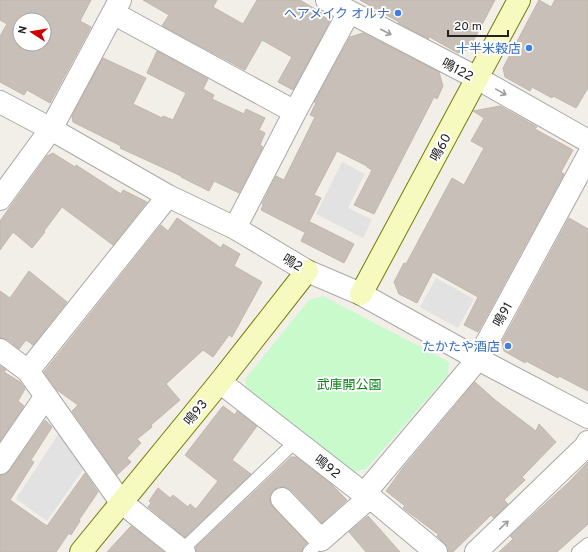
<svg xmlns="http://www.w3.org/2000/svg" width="588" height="552" font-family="Overpass,'Noto Sans JP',sans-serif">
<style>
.park{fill:#c8facc}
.parking{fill:#e2e2e2}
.building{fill:#c7bfb8;stroke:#c4b6ab;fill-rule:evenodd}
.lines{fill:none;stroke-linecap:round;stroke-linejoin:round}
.lane-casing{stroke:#a9a9a9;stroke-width:14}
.street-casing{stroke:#a9a9a9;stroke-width:24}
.secondary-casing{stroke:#707d05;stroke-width:24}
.lane{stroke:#fff;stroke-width:12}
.street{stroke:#fff;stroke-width:22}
.secondary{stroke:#f7fabf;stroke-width:22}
.oneway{stroke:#9c9c9c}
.shop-dot{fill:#3f7fe0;stroke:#fff;stroke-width:1.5}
.labels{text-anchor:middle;stroke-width:4;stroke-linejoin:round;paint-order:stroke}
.shop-label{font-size:13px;fill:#366cbe;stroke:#fff;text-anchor:end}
.street-label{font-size:13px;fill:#222;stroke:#fff}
.park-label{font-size:13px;fill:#0c8416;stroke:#fff}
</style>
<rect width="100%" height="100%" fill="#f2efe9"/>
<path class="park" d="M323,296L449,362L448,375L366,469L354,472L246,388L245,379L309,300Z"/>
<path class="parking" d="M342,162L365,174L348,208L372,220L363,238L316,214Z
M436,278L474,299L458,328L420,307Z
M61,430L85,467L47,521L16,499Z"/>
<path class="building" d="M0,0H91L80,21L91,27L50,103L27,90L24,95L0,82V36L7,24L0,20ZM20,20H44V44H20Z
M143,0H217L213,7L243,24L257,0H300L325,15L324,17L330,21L293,90L278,82L292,57L262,40L245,70L162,26L169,15Z
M360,0H495L469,49L458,53L428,36L429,39L398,23L399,22Z
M539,0L551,7L555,0H588V88L576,108L553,96L552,98L532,87L530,91L505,77L503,68Z
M363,33L439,72L443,86L437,99L434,97L374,214L354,205L372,170L367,167V166L337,151L314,195L321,198L304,232L261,210L263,205L262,204L276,176L284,180L315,117L310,115L316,103L314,102L350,37Z
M157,51L208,79L203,89L214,95L212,99L244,114L246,109L265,118L259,130L265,133L260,145L263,147L239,193L214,181L209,191L181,177V176L120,148L121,146L73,122L72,116L103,58L146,78L133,104L162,118L163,116L173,120L186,93L147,73Z
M500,106L537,127L535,129L573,150L561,172L564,174L478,332L464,325L478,297L433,272L417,303L399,294L394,282L404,263L406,264L452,178L464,185L484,148L471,141L484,118L473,111Z
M53,153L75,167L76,165L121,194L123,190L147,202L113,245L62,207L44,231L45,232L32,248L13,232L0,250V221L47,156Z
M177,218L221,248L223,244L240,254L234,266L262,282L232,337L229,335L213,357L203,350L166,384L180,400L151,425L152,427L137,439L141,443L127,458L131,462L117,475L72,411L78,405L57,390L44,372L161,225L168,231Z
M569,218L588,229V391L559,376L558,378L526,361L525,363L504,351L502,342Z
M310,222L354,244L344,263L301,241Z
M29,271L67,302L33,345L26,340L19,349L8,340L0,338V291L10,298Z
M0,366L6,370L4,372L20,382L25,389L18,401L24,406L0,441Z
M475,382L495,400L536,431L539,424L556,442L522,477L525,480L504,500L508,504L494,518L491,515L453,552H448V547L437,536L439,535L403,508L405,506L386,491L403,468Z
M223,406L235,415L237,411L257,426L232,460L251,474L185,537L148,507L151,503L149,501L158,488L170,498L173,495L188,507L190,504L196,509L218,481L185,455Z
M45,420L52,427L31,460L34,462L10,500L47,526L85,473L98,492L79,520L80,521L71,535L69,533L56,552H0V475L6,474L10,470Z
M291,457H296L331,484L347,500L322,523L291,490L285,487H279L273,490L270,496V502L273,507L307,543L303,547L302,552H196V547Z
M588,462V524L557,552H499L513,539L510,536L568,483Z
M368,516L377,526L400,552H366L349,532Z
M131,526L164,552H107Z"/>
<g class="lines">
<g class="lane-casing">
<path id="lane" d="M182,550L296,441
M309,552L321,540
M578,552L588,544"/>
</g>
<g class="street-casing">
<path id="street" d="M327,0L477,78L588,141
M113,13L295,112
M0,102L51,129L168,196L235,228L307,271L361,294L478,359L588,417
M0,199L51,129L120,0
M235,228L295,112L349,12
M0,350L28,371L121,502L184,552
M28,371L168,196
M220,382L364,494L370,497L436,552
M0,463L46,396
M364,494L478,359L588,156
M282,499L321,540L370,497
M476,552L585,447L588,442"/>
</g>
<g class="secondary-casing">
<path id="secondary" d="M361,294L519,0
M81,552L220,382L307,271"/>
</g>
<use href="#lane" class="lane"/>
<use href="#street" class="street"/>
<use href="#secondary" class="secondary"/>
</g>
<defs><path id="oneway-shaft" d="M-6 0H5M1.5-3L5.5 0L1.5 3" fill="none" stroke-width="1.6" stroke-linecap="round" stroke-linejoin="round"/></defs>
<g class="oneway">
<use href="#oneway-shaft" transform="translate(386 32) rotate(27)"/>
<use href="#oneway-shaft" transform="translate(501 92) rotate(29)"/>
<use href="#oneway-shaft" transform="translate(504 525) rotate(-44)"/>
</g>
<g class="shop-dot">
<circle cx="398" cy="13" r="4"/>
<circle cx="529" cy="48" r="4"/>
<circle cx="508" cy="346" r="4"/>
</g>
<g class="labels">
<g class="shop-label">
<text x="390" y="18">ヘアメイク オルナ</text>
<text x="521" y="53">十半米穀店</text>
<text x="500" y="351">たかたや酒店</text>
</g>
<g class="street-label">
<text transform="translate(458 69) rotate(28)" y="5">鳴122</text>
<text transform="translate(440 147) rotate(-62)" y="5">鳴60</text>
<text transform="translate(293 262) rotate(31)" y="5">鳴2</text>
<text transform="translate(502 314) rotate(-61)" y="5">鳴91</text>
<text transform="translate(195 412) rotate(-51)" y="5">鳴93</text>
<text transform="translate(328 466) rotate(38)" y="5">鳴92</text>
</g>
<g class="park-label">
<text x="349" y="389">武庫開公園</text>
</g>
</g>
<g transform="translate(32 32) rotate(282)"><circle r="19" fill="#ffffff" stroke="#a7a7a7"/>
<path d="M0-3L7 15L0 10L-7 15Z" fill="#d40000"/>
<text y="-6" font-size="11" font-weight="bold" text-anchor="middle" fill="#222222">N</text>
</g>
<path d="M448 30v6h60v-6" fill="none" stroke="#222222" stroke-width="2"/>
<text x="454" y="30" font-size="12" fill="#222222" stroke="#ffffff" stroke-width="3" paint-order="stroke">20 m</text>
</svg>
